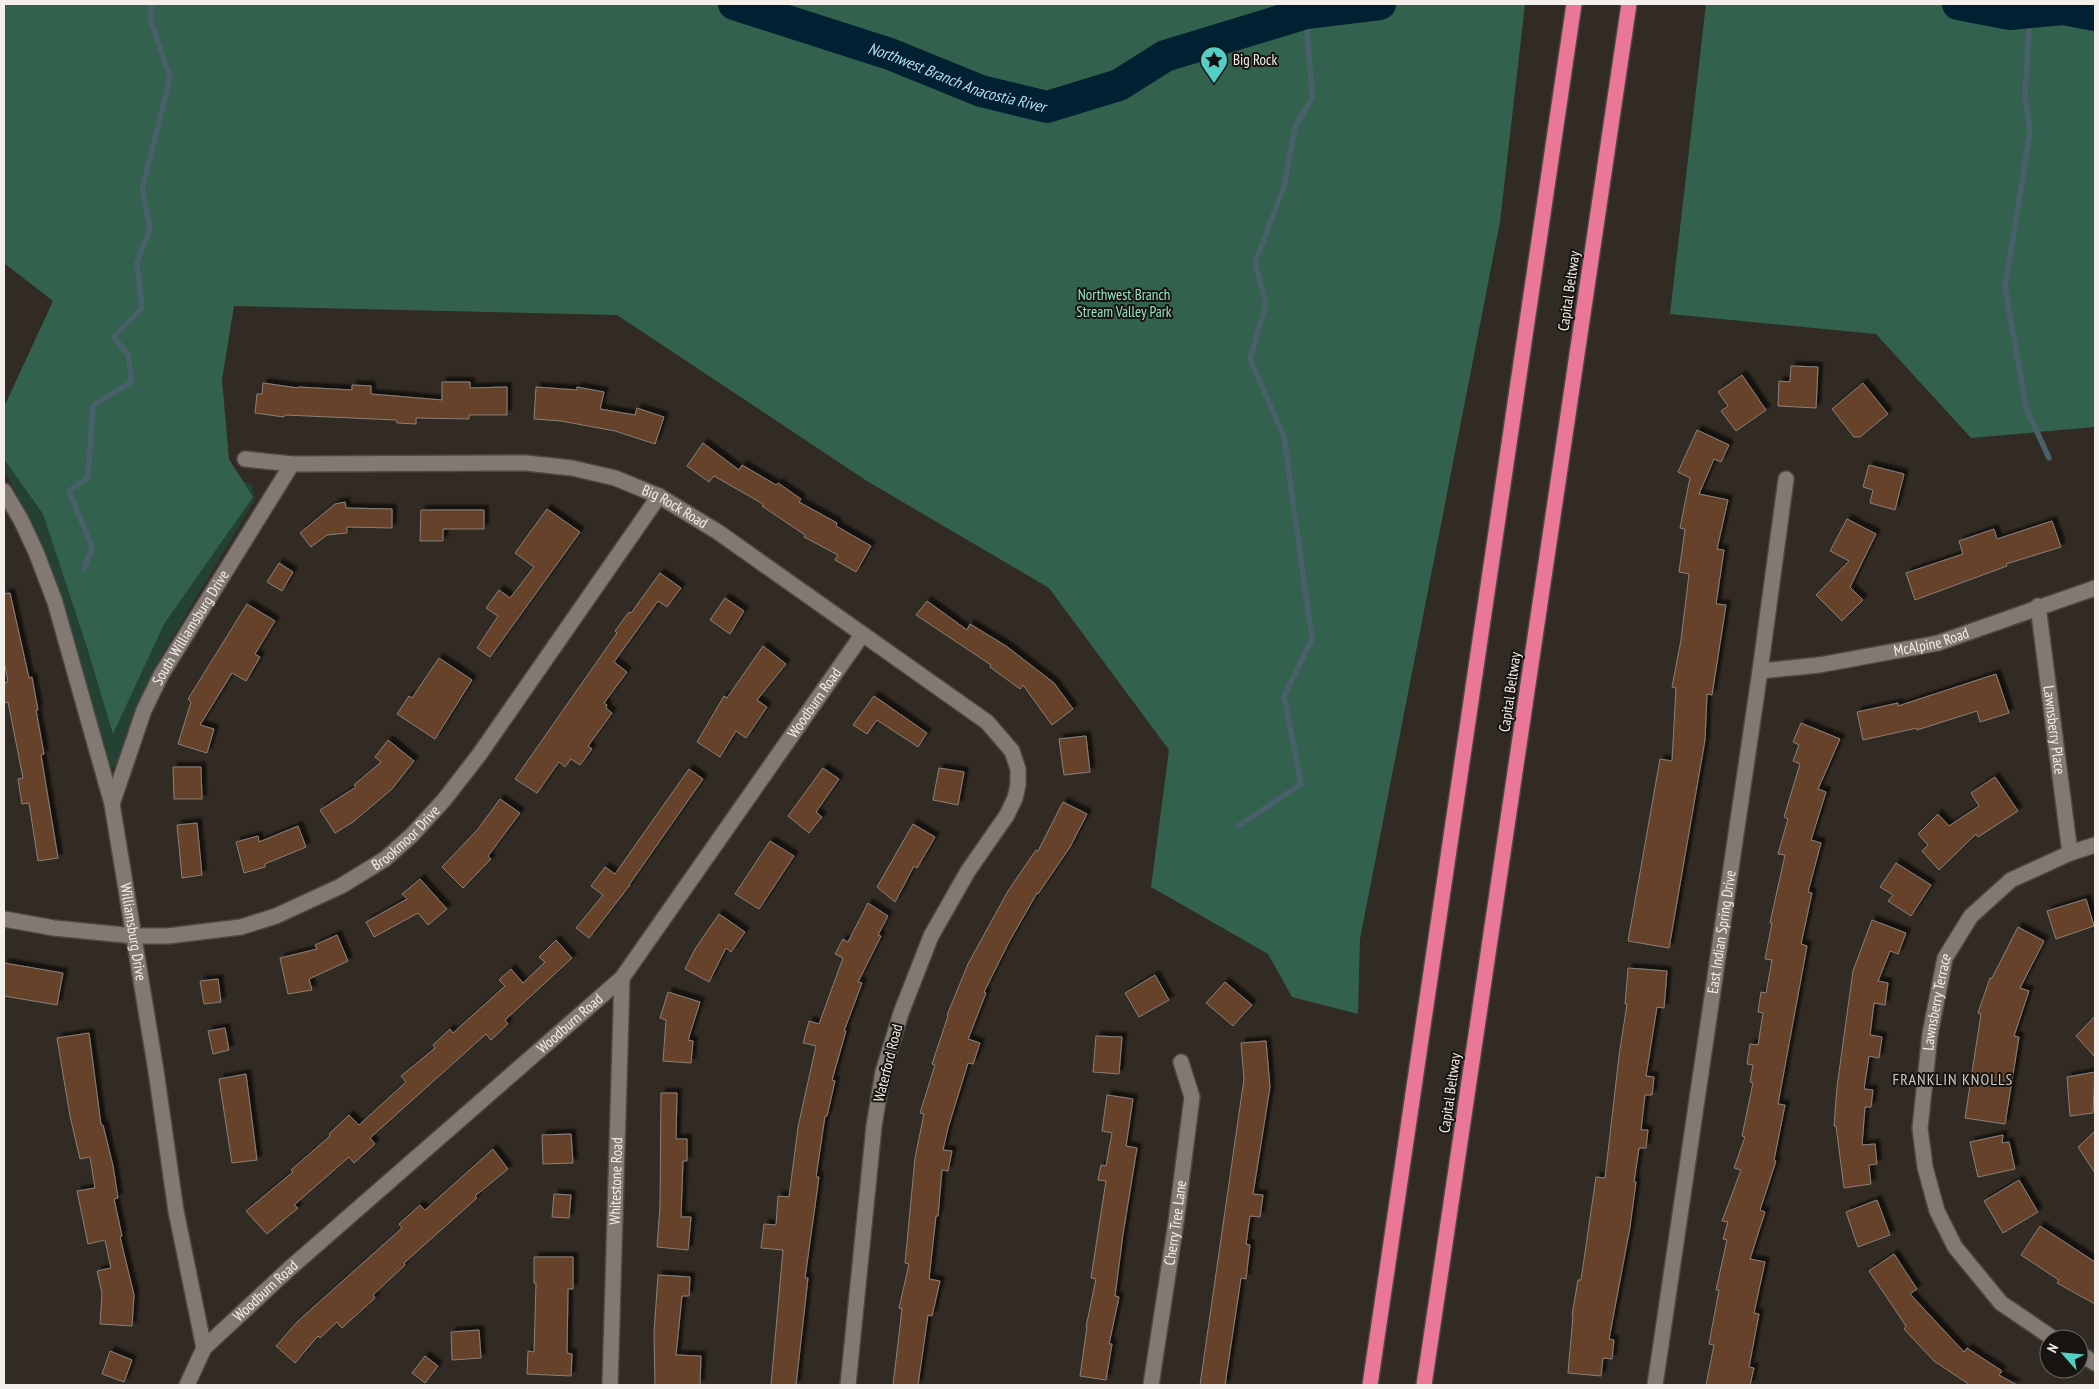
<svg xmlns="http://www.w3.org/2000/svg" width="2099" height="1389" font-family="'PT Sans Narrow',sans-serif">
<style>
.green{fill:#254134}
.forest{fill:#32614d}
.lines{fill:none;stroke-linecap:round;stroke-linejoin:round}
.stream{stroke:#495f69;stroke-width:5.5}
.river{stroke:#002131;stroke-width:32}
.building{fill:#66422a;stroke:#8a7f79;filter:url(#shadow)}
.minor-casing{stroke:#4e4842;stroke-width:18}
.highway-casing{stroke:#4e4842;stroke-width:18}
.minor{stroke:#827a72;stroke-width:15}
.highway{stroke:#eb7798;stroke-width:15}
.labels{text-anchor:middle;stroke-width:4;stroke-linejoin:round;paint-order:stroke}
.poi-label{font-size:15px;fill:#f4efeb;stroke:#171411;text-anchor:start}
.street-label{font-size:15px;fill:#f4efeb;stroke:#171411}
.park-label{font-size:15px;fill:#95e3bf;stroke:#171411}
.water-label{font-size:16px;font-style:italic;fill:#b5def7;stroke:#171411}
.neighbourhood-label{font-size:16px;letter-spacing:1px;fill:#d2c9c0;stroke:#171411}
</style>
<defs>
<filter id="shadow"><feDropShadow dx="4.5" dy="-4.5" stdDeviation="1" flood-color="#0009"/></filter>
</defs>
<rect width="100%" height="100%" fill="#322b24"/>
<path class="green" d="M4,420L222,474L252,484L255,499L158,662L135,765L104,768L77,647L57,586L37,537L4,469Z"/>
<path class="forest" d="M4,4H1525L1500,222L1360,939L1358,1014L1292,997L1268,954L1151,887L1169,750L1049,588L867,481L617,315L234,306L222,380L229,459L253,497L164,624L113,734L86,644L43,514L4,459V407L53,301L4,263Z
M1706,4H2095V427L1971,438L1876,334L1670,314Z"/>
<g class="lines">
<path class="stream" d="M2030,12L2025,95L2030,132L2005,287L2026,408L2049,458
M84,569L92,547L69,491L88,477L93,406L131,382L129,356L114,337L142,308L137,263L150,228L142,189L170,78L150,19L152,4
M1238,826L1301,784L1284,696L1312,639L1284,437L1250,359L1266,304L1255,262L1284,187L1295,127L1312,98L1306,13"/>
<g class="river">
<path id="s1" d="M734,4L890,54L981,91L1047,107L1119,85L1165,56L1306,13L1380,4"/>
<path d="M1958,4L2010,14L2063,9L2095,15"/>
</g>
</g>
<path class="building" d="M1791,366L1818,367L1816,408L1778,406L1779,381L1790,382Z
M1742,375L1766,410L1736,431L1721,411L1728,406L1718,392Z
M442,382H470V388L507,387V415H469V419L416,418V424L397,423L396,420L285,415L284,417L255,413L257,394H262L263,383L298,388V387L352,390V385L371,386V394L442,400Z
M1863,383L1888,414L1860,437H1854L1832,409Z
M536,387L577,390V387L604,392L600,409L635,415L637,408L664,417L655,444L615,431L561,421L534,419Z
M1697,430L1729,445L1721,462L1714,459L1699,494L1728,500L1717,549L1724,550L1716,604L1726,605L1712,695L1707,694L1705,740L1669,948L1628,941L1660,759L1672,761L1676,688L1672,687L1681,640L1689,574L1679,572L1685,529L1680,528L1690,478L1678,472Z
M703,443L739,470L742,465L776,485L778,483L801,499L799,502L837,523L836,526L871,546L856,572L835,560L838,555L804,537L805,535L762,506L763,504L714,476L709,482L687,466Z
M1869,465L1904,474L1895,510L1870,503L1873,490L1863,487Z
M345,502L346,508L392,509V528L347,527V533L327,535L311,547L300,533L335,504Z
M547,509L580,532L490,657L477,648L498,616L486,608L499,590L510,598L534,567L515,553Z
M421,510H484V529H443V541H420Z
M1847,519L1876,534L1850,587L1863,600L1842,621L1816,595L1849,561L1830,551Z
M2052,521L2061,547L2006,564L2007,566L1915,600L1906,573L1963,554L1959,541L1994,529L1997,539Z
M279,563L293,572L282,591L267,582Z
M660,573L681,588L667,607L658,601L614,662L627,672L604,703L607,705L606,708L612,713L588,746L592,749L580,765L571,759L565,767L559,762L537,793L515,779L617,633L615,631L629,612L631,613Z
M10,593L29,678L32,677L38,710H36L44,754L41,755L58,858L38,861L29,803L22,804L18,779L23,778L8,702L4,703V683L8,682L4,661V594Z
M725,598L744,611L730,634L710,620Z
M927,601L967,630L970,624L1006,646L1054,683L1073,709L1052,725L1023,685L1020,689L990,667L991,665L916,615Z
M247,604L275,621L255,654L260,657L246,681L232,673L200,725L214,729L207,753L178,744L191,702L188,699Z
M763,646L786,664L757,700L767,707L746,738L736,731L720,757L697,742L724,696L727,698Z
M439,658L472,680L435,739L397,714L409,696L412,698Z
M1996,674L2009,713L1980,722L1977,711L1917,730V728L1863,740L1857,712L1898,703V706Z
M874,696L927,733L918,747L877,720L867,734L853,725Z
M1801,723L1840,739L1818,789L1826,792L1811,840L1821,843L1808,892L1812,893L1801,944L1807,946L1778,1104L1785,1105L1774,1160L1776,1161L1760,1210L1765,1212L1750,1259L1765,1262L1754,1313L1759,1314L1749,1367L1754,1368L1750,1385H1706L1714,1345L1709,1344L1719,1290H1716L1727,1240L1723,1239L1728,1222L1722,1221L1741,1170L1734,1168L1745,1137L1742,1136L1753,1083L1750,1082L1753,1065L1747,1064L1750,1044L1758,1045L1763,1013L1758,1012L1761,992L1766,993L1772,960L1765,959L1772,923H1770L1785,855L1778,854L1788,819L1784,817L1800,764L1793,761L1799,745L1793,742Z
M1086,736L1090,772L1064,775L1059,739Z
M388,740L414,761L392,789L353,822L335,833L320,810L356,787L354,785L381,762L375,757Z
M173,767H201L202,799H174Z
M823,768L839,779L816,812L822,817L809,833L788,816Z
M939,768L964,772L958,805L933,800Z
M689,769L703,779L629,885H630L589,938L576,928L603,895L591,886L605,867L615,874Z
M1995,777L2018,811L1978,837L1976,834L1939,870L1922,851L1928,845L1918,834L1938,814L1949,826L1979,806L1971,793Z
M500,799L520,813L488,856L491,859L463,888L442,867L478,829Z
M1063,802L1087,814L1070,847L1038,894L1037,893L1009,942L984,992L986,993L968,1039L980,1043L973,1064L968,1063L948,1128L943,1150L952,1151L948,1171L942,1170L938,1216H936L929,1279L940,1281L932,1316L928,1315L918,1385H893L902,1309L899,1308L909,1264L905,1263L915,1158L924,1114L920,1113L935,1065L932,1064L948,1016L947,1015L968,964L1008,891L1036,850L1038,851Z
M197,823L202,875L182,878L177,825Z
M913,824L935,837L917,868L914,866L895,902L877,887Z
M298,826L306,847L265,864V867L244,873L236,842L258,836L259,842Z
M770,841L794,856L759,909L735,894Z
M1896,863L1931,885L1911,916L1888,901L1893,895L1880,887Z
M420,879L447,909L428,925L418,913L374,937L366,922L407,899L402,894Z
M2086,899L2094,926L2056,939L2047,911Z
M868,903L888,916L878,935L881,936L858,982L862,983L844,1031H846L832,1080L835,1081L827,1116H825L816,1177H819L805,1278H808L796,1385H771L783,1250L761,1248L764,1224L776,1225L778,1196L789,1197L798,1127L816,1046L803,1043L809,1021L819,1024L843,958L835,954L843,939L848,942Z
M719,914L745,932L731,952L726,948L709,982L685,969L695,949Z
M1872,920L1906,933L1898,954L1890,951L1878,981L1888,983L1885,1005L1874,1003L1870,1035L1882,1037L1879,1058L1869,1056L1864,1089L1873,1090L1871,1107H1865L1862,1145L1875,1144L1877,1164L1869,1165L1871,1184L1844,1188L1836,1126H1834L1837,1087L1853,971Z
M2018,927L2044,941L2020,988L2029,991L2014,1036L2019,1037L2005,1124L1965,1118L1981,1014L1978,1013L1990,978H1992Z
M337,935L348,961L309,979L312,990L288,994L280,958L317,949L315,945Z
M556,940L572,958L505,1020L508,1024L491,1040L486,1034L370,1138L375,1144L354,1163L349,1157L294,1205L298,1208L267,1234L246,1211L293,1172L291,1170L330,1136L329,1134L349,1115L359,1125L406,1082L401,1076L435,1048L433,1045L450,1029L453,1033L505,986L499,980L511,969L523,983L545,962L539,957Z
M4,963L63,973L57,1005L4,996Z
M1628,968L1667,971L1664,1008L1657,1007L1646,1076L1654,1077L1652,1095H1645L1641,1130H1648L1646,1148H1639L1634,1182H1636L1630,1227L1609,1339L1614,1340L1612,1359L1603,1358L1601,1376L1568,1373L1573,1315H1572L1578,1280H1581L1596,1177L1605,1178L1619,1056L1627,1004H1625Z
M1155,975L1169,1000L1139,1017L1125,993Z
M218,979L221,1002L204,1004L200,981Z
M1225,982L1252,1005L1233,1026L1206,1003Z
M668,992L700,1002L688,1040L693,1041L691,1063L663,1061L666,1020L660,1018Z
M2095,1016V1057L2076,1036Z
M225,1028L229,1050L213,1054L208,1031Z
M89,1033L101,1125H103L113,1166L118,1198L114,1199L122,1236L120,1237L134,1295L132,1326L100,1324L102,1293L97,1271L111,1268L105,1240L88,1244L77,1191L95,1188L90,1157L80,1159L70,1116L57,1038Z
M1096,1036L1122,1037L1119,1074L1093,1072Z
M1266,1041L1270,1087L1253,1194L1263,1195L1260,1217L1250,1216L1246,1244L1250,1245L1246,1279L1241,1278L1225,1385H1200L1244,1079L1241,1043Z
M2095,1072L2093,1113L2070,1116L2067,1077Z
M246,1074L257,1160L232,1163L219,1079Z
M661,1093H677L676,1139H687V1161H683L681,1217H691L688,1250L657,1247L660,1206Z
M1107,1095L1133,1099L1126,1146L1137,1148L1123,1234L1115,1296L1119,1297L1109,1344H1112L1106,1380L1080,1376L1087,1327H1086L1096,1279L1091,1278L1106,1181L1098,1180L1101,1165L1106,1166L1112,1133L1102,1131Z
M2095,1131V1173L2078,1147Z
M571,1134L573,1163L543,1164L542,1135Z
M2003,1135L2002,1143L2009,1142L2015,1169L1978,1177L1970,1142Z
M493,1149L508,1169L475,1196L477,1198L404,1263L405,1265L373,1295L375,1298L342,1328L337,1322L320,1338L318,1336L295,1363L276,1346L298,1321L402,1228L399,1224L420,1205L425,1210Z
M2019,1180L2038,1212L2003,1233L1984,1201Z
M554,1194L571,1195L569,1218L552,1217Z
M1877,1200L1890,1235L1858,1247L1846,1212Z
M2040,1226L2095,1262V1304L2057,1283L2059,1280L2021,1255Z
M1894,1254L1917,1289L1910,1294L1964,1352L1967,1348L2002,1371L1999,1375L2017,1385H1970L1934,1361L1904,1329L1906,1326L1869,1271Z
M534,1257H573V1289H568L567,1353L572,1354L571,1376L527,1374L528,1351L534,1352L536,1283H534Z
M658,1275L690,1277L689,1296H682L676,1355L701,1356L700,1385H655L654,1333Z
M479,1330L481,1358L452,1360L451,1332Z
M110,1351L132,1360L124,1382L102,1374Z
M425,1356L438,1366L425,1383L412,1373Z"/>
<g class="lines">
<g class="minor-casing">
<g id="minor">
<path id="s2" d="M245,459L292,464L526,463L572,468L615,478L659,496L718,532L987,722L1012,751L1018,769V785L1015,798L1007,815L968,871L931,936L901,1013L883,1072L874,1126L848,1385"/>
<path id="s3" d="M4,491L21,520L36,552L55,602L112,804L156,1071L176,1211L204,1348L187,1385"/>
<path id="s4" d="M2038,606L2070,853"/>
<path id="s5" d="M1760,671L1819,665L1938,643L2095,588"/>
<path id="s6" d="M112,804L144,710L161,675L292,464"/>
<path id="s7" d="M4,919L54,928L134,936H168L241,927L276,916L341,886L385,859L412,835L444,800L479,755L659,496"/>
<path id="s8" d="M2054,1339L2001,1303L1955,1247L1937,1211L1925,1167L1920,1128L1930,1034L1945,958L1971,916L2011,880L2070,853L2095,845"/>
<path id="s9" d="M204,1348L289,1269L622,978L862,635"/>
<path d="M2079,1353L2095,1363"/>
<path id="s10" d="M610,1385L622,978"/>
<path id="s11" d="M1151,1385L1176,1222L1192,1097L1181,1062"/>
<path id="s12" d="M1655,1385L1760,671L1786,479"/>
</g>
</g>
<g class="highway-casing">
<path id="highway" d="M1370,1385L1574,4
M1424,1385L1629,4"/>
</g>
<use href="#minor" class="minor"/>
<use href="#highway" class="highway"/>
</g>
<defs>
<g id="sight-pin" transform="scale(1.4375)"><path d="M0 17L-7.5 6A9.5 9.5 0 1 1 7.5 6Z" fill="#55cec5" stroke="#171411"/><path d="M0-6L1.8-2.2L6-1.7L2.9 1.2L3.7 5.4L0 3.3L-3.7 5.4L-2.9 1.2L-6-1.7L-1.8-2.2Z" fill="#111"/></g>
</defs>
<g fill-rule="evenodd">
<use href="#sight-pin" x="1214" y="60"/>
</g>
<g class="labels">
<g class="poi-label">
<text x="1233" y="65">Big Rock</text>
</g>
<g class="street-label">
<text transform="translate(1569 291) rotate(-82)" y="5">Capital Beltway</text>
<text dy="5" stroke="none"><textPath href="#s2" startOffset="438">Big Rock Road</textPath></text>
<text dy="5" stroke="none"><textPath href="#s6" startOffset="194">South Williamsburg Drive</textPath></text>
<text dy="5" stroke="none"><textPath href="#s5" startOffset="174">McAlpine Road</textPath></text>
<text transform="translate(1510 692) rotate(-82)" y="5">Capital Beltway</text>
<text dy="5" stroke="none"><textPath href="#s9" startOffset="894">Woodburn Road</textPath></text>
<text dy="5" stroke="none"><textPath href="#s4" startOffset="125">Lawnsberry Place</textPath></text>
<text dy="5" stroke="none"><textPath href="#s7" startOffset="428">Brookmoor Drive</textPath></text>
<text dy="5" stroke="none"><textPath href="#s3" startOffset="462">Williamsburg Drive</textPath></text>
<text dy="5" stroke="none"><textPath href="#s12" startOffset="458">East Indian Spring Drive</textPath></text>
<text dy="5" stroke="none"><textPath href="#s8" startOffset="389">Lawnsberry Terrace</textPath></text>
<text dy="5" stroke="none"><textPath href="#s9" startOffset="489">Woodburn Road</textPath></text>
<text transform="translate(888 1063) rotate(-76)" y="5">Waterford Road</text>
<text transform="translate(1450 1093) rotate(-82)" y="5">Capital Beltway</text>
<text dy="5" stroke="none"><textPath href="#s10" startOffset="204">Whitestone Road</textPath></text>
<text dy="5" stroke="none"><textPath href="#s11" startOffset="164">Cherry Tree Lane</textPath></text>
<text dy="5" stroke="none"><textPath href="#s9" startOffset="84">Woodburn Road</textPath></text>
</g>
<g class="park-label">
<text x="1124" y="300">Northwest Branch<tspan x="1124" dy="17">Stream Valley Park</tspan></text>
</g>
<g class="water-label">
<text dy="6" stroke="none"><textPath href="#s1" startOffset="235">Northwest Branch Anacostia River</textPath></text>
</g>
<g class="neighbourhood-label">
<text x="1953" y="1085">FRANKLIN KNOLLS</text>
</g>
</g>
<rect width="2099" height="1389" fill="none" stroke="#f4efeb" stroke-width="10"/>
<g transform="translate(2064 1354) rotate(297)"><circle r="24" fill="#171411" stroke="#6f6c68"/>
<path d="M0-4L9 19L0 12L-9 19Z" fill="#55cec5"/>
<text y="-8" font-size="14" font-weight="bold" text-anchor="middle" fill="#f4efeb">N</text>
</g>
</svg>
